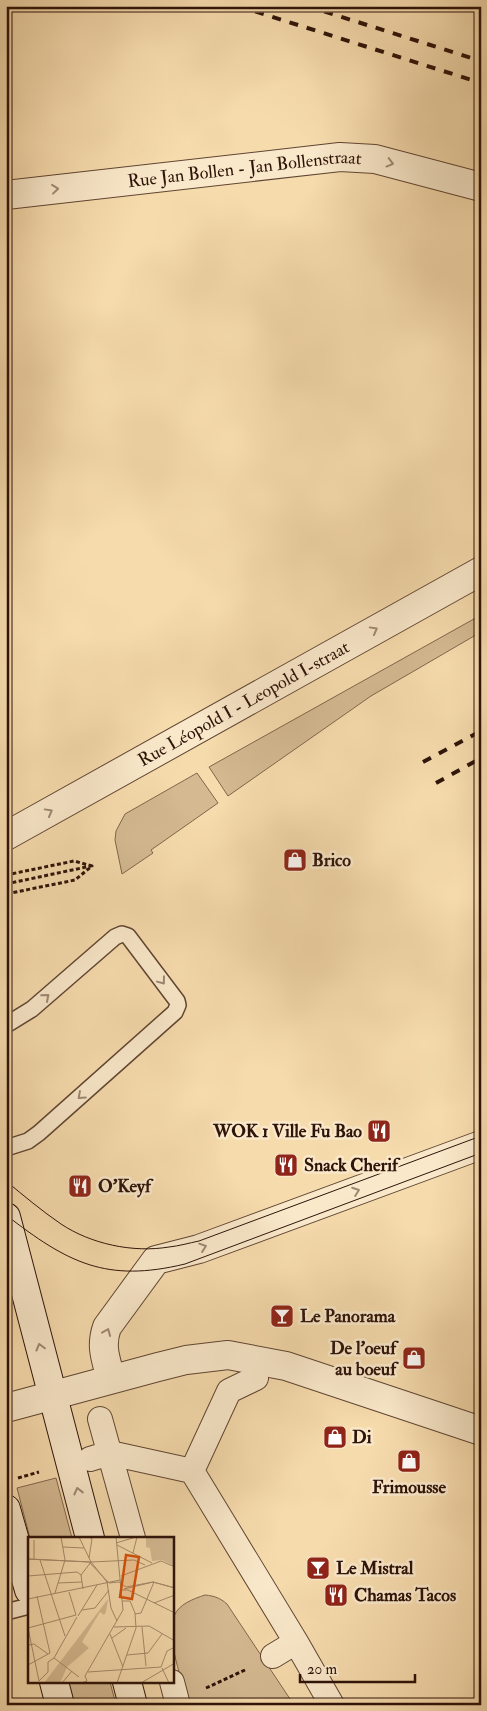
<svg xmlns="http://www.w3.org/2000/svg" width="487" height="1711" font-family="'IM FELL Double Pica',serif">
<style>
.green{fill:#d4b991;stroke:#81664d}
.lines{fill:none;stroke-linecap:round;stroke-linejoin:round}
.service-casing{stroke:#604532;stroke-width:18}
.pedestrian-casing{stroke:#604532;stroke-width:26}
.minor-casing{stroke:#604532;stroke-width:30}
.tertiary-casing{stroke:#604532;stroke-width:30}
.secondary-casing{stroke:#2e1309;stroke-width:30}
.path{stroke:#2e1309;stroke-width:3;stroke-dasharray:4 2.5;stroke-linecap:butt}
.service{stroke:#f9e8ca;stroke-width:15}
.pedestrian{stroke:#f9e8ca;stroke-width:24}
.minor{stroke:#f9e8ca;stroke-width:28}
.tertiary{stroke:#f9e8ca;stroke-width:28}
.secondary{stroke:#f9e8ca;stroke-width:28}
.tram{stroke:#2e1309;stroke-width:1}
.rail{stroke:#2e1309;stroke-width:4;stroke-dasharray:9 9;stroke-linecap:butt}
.oneway{stroke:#9e8873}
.labels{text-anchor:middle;stroke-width:5;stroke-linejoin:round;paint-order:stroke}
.street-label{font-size:18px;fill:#2e1309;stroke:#f9e8ca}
.poi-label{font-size:18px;font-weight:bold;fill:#2e1309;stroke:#f9e8ca;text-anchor:start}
.inset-road{fill:none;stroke:#a68b6b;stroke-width:1}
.view{fill:#d5520c;fill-opacity:0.15;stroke:#d5520c;stroke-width:2.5}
.inset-edge{fill:none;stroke:#2e1309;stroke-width:2.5}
</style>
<rect width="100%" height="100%" fill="#f6dbad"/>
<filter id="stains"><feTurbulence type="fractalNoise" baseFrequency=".004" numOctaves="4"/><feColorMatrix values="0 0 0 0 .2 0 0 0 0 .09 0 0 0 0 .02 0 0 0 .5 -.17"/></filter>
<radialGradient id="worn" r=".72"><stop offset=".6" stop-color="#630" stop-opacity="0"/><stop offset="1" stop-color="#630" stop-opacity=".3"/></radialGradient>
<path class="green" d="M481,615V632L371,696L228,796L209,767Z
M197,773L218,803L151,850L153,853L122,874L115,840L116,831L125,814Z
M56,1478L72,1538H30L17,1488Z
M205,1595C215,1596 220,1598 227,1604L294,1705H189C183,1684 165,1636 174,1616C179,1604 193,1599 205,1595Z
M68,1682H110L116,1705H74Z"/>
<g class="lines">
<g class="service-casing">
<path id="service" d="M6,1025L32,1009L115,937L122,934L128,936L177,1001L178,1005L175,1012L39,1133L28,1141L6,1148
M6,1612L29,1606"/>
</g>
<g class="pedestrian-casing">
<path id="pedestrian" d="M100,1419L133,1538
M90,1459L110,1453L192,1471L229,1391L256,1378
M192,1471L296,1642L332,1705
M273,1656L296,1642
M172,1682L178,1705"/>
</g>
<g class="minor-casing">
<g id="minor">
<path id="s1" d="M6,195L340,157L375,159L481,187"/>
<path id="s2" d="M6,836L481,571"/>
<path d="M111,1379C106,1359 100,1347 107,1327L156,1260L199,1249L481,1145"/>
</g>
</g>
<g class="tertiary-casing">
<path id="tertiary" d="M6,1408L158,1367L186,1360L228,1355L286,1366L481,1431"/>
</g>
<g class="secondary-casing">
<path id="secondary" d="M6,1217L90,1538
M6,1509L29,1590
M54,1682L60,1705
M127,1682L133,1705"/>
</g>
<path class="path" d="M6,875L74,861L92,866L75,880L6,894
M6,884L91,866
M18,1478L39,1472
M206,1688L245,1670"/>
<use href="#service" class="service"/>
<use href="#pedestrian" class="pedestrian"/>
<use href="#minor" class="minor"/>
<use href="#tertiary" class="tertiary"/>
<use href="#secondary" class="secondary"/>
<path class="tram" d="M6,1181C24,1196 42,1211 61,1224C91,1244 133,1253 169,1247C179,1246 189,1243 199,1241L481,1136
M6,1215C68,1263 106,1283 185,1264L481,1153"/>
<path class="rail" d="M238,6L481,83
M307,6L481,61
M423,762L481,731
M436,783L481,758"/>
</g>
<defs><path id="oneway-chevron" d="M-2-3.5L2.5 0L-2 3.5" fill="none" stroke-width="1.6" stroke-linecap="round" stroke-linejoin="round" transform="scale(1.25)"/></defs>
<g class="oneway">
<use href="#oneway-chevron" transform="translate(390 163) rotate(15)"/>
<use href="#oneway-chevron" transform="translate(55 189) rotate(-6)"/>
<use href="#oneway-chevron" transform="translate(374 630) rotate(-29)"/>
<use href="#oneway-chevron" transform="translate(49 812) rotate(-29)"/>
<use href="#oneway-chevron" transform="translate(162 981) rotate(53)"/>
<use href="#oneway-chevron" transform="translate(46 997) rotate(-41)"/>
<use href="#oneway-chevron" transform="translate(81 1096) rotate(138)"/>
<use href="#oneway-chevron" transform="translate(356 1191) rotate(-20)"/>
<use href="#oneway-chevron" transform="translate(203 1247) rotate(-19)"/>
<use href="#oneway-chevron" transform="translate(107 1332) rotate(-68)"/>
<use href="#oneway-chevron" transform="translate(40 1347) rotate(-105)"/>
<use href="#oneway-chevron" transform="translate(78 1491) rotate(-104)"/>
</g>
<defs>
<g id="shop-square" transform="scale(1.25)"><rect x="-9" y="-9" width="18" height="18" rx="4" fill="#8f2418" stroke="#f9e8ca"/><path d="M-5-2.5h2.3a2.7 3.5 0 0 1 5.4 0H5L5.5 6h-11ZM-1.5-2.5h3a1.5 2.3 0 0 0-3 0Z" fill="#fff"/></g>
<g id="restaurant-square" transform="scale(1.25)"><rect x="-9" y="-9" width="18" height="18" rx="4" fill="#8f2418" stroke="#f9e8ca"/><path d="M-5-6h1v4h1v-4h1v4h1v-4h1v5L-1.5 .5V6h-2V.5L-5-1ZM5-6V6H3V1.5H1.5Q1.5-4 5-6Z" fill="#fff"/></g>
<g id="bar-square" transform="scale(1.25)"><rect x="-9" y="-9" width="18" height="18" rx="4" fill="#8f2418" stroke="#f9e8ca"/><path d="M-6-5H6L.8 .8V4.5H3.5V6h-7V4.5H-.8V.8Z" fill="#fff"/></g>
</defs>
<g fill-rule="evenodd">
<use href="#shop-square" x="295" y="860"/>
<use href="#restaurant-square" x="379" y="1131"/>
<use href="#restaurant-square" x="286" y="1165"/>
<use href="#restaurant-square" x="80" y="1186"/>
<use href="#bar-square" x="282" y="1316"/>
<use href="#shop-square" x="414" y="1358"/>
<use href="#shop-square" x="335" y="1437"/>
<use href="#shop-square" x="409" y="1461"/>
<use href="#bar-square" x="318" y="1568"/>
<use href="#restaurant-square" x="336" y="1595"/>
</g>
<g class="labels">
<g class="street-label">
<text dy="6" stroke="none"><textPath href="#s1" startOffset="240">Rue Jan Bollen - Jan Bollenstraat</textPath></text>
<text dy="6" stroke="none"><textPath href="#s2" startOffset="272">Rue Léopold I - Leopold I-straat</textPath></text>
</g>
<g class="poi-label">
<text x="312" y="866">Brico</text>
<text x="362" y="1137" text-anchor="end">WOK 1 Ville Fu Bao</text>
<text x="304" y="1171">Snack Cherif</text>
<text x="98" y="1192">O'Keyf</text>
<text x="300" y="1322">Le Panorama</text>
<text x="396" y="1354" text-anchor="end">De l'oeuf<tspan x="396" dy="21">au boeuf</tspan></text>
<text x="352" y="1443">Di</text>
<text x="409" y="1493" text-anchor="middle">Frimousse</text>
<text x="336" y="1574">Le Mistral</text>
<text x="354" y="1601">Chamas Tacos</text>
</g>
</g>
<g transform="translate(28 1537)">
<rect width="146" height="146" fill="#f6dbad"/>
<path d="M118,0H146V29L134,23L124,24L122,11L118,10ZM80,62L78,75L76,78L72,75L54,105L61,111L39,130L32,146H16Z" fill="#d4b991"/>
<path class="inset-road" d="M51,0L63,25L79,45L83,71L89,84M61,0L64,2L61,21M6,3V22M88,6L108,0M89,8L124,26M35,10L56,11M105,16L109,0M0,22L63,25M0,22L61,25L81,46L91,45L98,50L125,45L147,51M12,23L37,99M63,25L106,23L117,28M0,39L49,35L53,38M93,39L133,24L147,30M30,46L54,45M55,52L53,38L63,25M96,52L125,45L147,51M94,53H100L147,76M41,55L48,78M27,56L37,23L33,0M9,59L22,116M0,62L92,43M126,66L147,58M54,73L67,71L81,53M107,77L113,76L126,45M50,79L69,48M86,90L121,89L147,104M114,90L118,129M0,91L11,144M0,91L48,78M82,97L95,130M84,101L98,91M0,108L6,107L20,117M99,118L120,116L134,97M26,121L49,80M26,121L51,140M0,128L22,116M133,130L139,114L147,110M134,131L141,146M60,135L133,130M11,144L20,135V125L26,121M34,146L44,134M53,146L59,144L57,139L95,73L88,0M89,146L108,91L107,76L102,64H94M113,146L147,126"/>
<path class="view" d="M98,18L111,20L104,62L92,60Z"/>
<rect width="146" height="146" class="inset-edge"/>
</g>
<rect width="487" height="1711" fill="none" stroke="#f6dbad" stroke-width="25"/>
<rect x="8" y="8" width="472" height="1696" fill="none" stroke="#2e1309" stroke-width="2.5"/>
<rect x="12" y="12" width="462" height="1686" fill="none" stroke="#2e1309"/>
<path d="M300 1674v8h115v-8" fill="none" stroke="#2e1309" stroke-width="2.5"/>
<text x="307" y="1674" font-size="15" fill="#2e1309" stroke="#f9e8ca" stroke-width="4" paint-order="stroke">20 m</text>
<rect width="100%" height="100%" filter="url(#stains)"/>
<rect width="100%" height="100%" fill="url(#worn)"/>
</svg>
